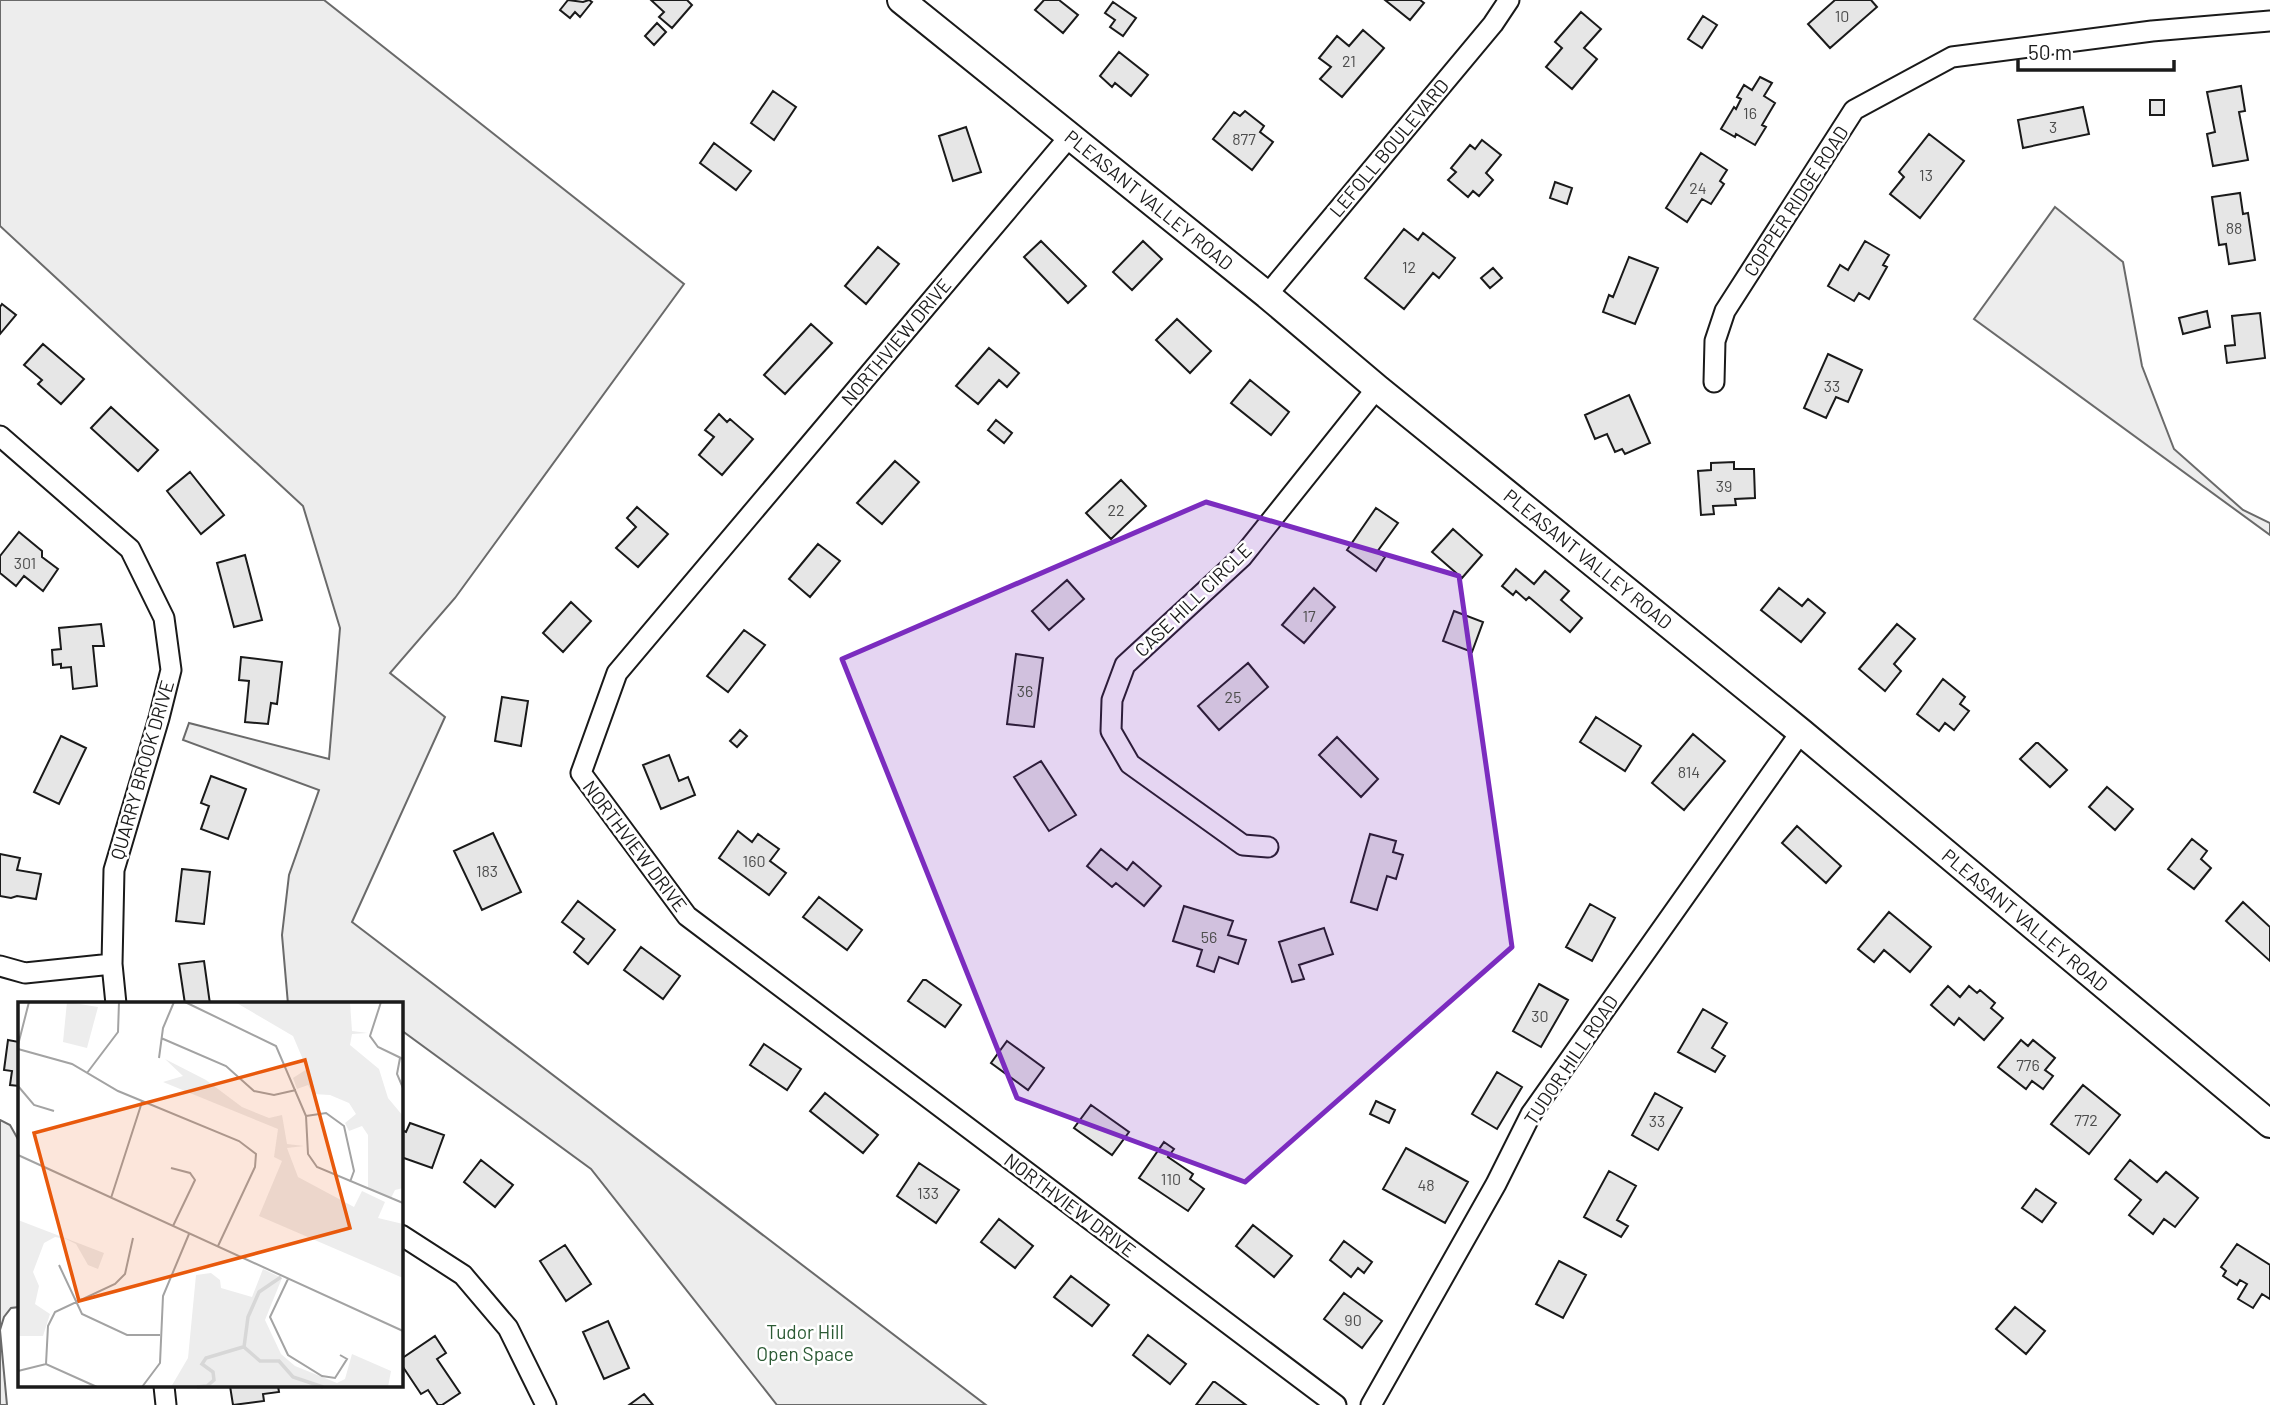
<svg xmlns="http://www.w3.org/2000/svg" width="2270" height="1405" font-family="Barlow,sans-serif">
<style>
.built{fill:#ededed;stroke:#6a6a6a;stroke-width:2}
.building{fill:#e6e6e6;stroke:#1a1a1a;stroke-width:2}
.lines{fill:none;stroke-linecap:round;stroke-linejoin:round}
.street-casing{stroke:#1a1a1a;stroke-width:23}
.secondary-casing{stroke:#1a1a1a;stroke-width:30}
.street{stroke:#fff;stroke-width:19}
.secondary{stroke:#fff;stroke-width:26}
.marked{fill:#7b2cbf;fill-opacity:0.2;stroke:#7b2cbf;stroke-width:5;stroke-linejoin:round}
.labels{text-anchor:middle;stroke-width:5;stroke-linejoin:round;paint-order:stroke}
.number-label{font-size:16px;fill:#4d4d4d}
.street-label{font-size:19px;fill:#1a1a1a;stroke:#fff}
.park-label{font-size:19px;fill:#2b5a34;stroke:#fff}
.inset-river{fill:none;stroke:#d7d7d7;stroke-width:3.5}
.inset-road{fill:none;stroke:#a3a3a3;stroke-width:2}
.view{fill:#e8590c;fill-opacity:0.15;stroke:#e8590c;stroke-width:3.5}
.inset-edge{fill:none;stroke:#1a1a1a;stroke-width:3.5}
</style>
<rect width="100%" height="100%" fill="#fff"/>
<path class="built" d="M0,0H324L684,284L455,598L390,673L445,717L352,922L986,1405H777L591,1169L401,1030V1004H288L282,935L289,875L319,790L183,740L189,723L329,759L340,628L303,506L0,226Z
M2055,207L2123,262L2142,366L2174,449L2243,510L2270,523V535L1974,319Z
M0,1120L10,1125L19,1141V1307L11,1308L4,1317L0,1330L7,1405H0Z"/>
<path class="building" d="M568,0L583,2L589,0L592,2L580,17L575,12L570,18L560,10Z
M651,0H687L692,5L672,28L659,17L664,12Z
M1044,0H1059L1078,15L1063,33L1035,10Z
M1385,0H1420L1424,3L1410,20Z
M1835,0H1871L1877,7L1830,48L1808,24Z
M1113,2L1136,18L1123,36L1110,27L1115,20L1105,13Z
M1581,12L1601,29L1584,48L1597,59L1572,89L1546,67L1562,48L1555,42Z
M1703,16L1717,25L1702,48L1688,39Z
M657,23L666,32L654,45L645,36Z
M1363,30L1384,48L1342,97L1320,79L1331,67L1319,58L1337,36L1349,46Z
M1119,52L1148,75L1131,96L1115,83L1112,87L1100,76Z
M1760,77L1772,83L1764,96L1775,103L1762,125L1766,127L1755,145L1736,134L1735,137L1721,129L1734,107L1736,109L1741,99L1737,97L1744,85L1752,90Z
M2241,86L2245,111L2239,112L2248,160L2213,166L2207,134L2215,132L2207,92Z
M773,91L796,107L774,140L751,123Z
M2150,100H2164V115H2150Z
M2083,107L2089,134L2023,148L2018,120Z
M1245,111L1264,126L1260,132L1273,142L1252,170L1213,139L1234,112L1240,116Z
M966,127L981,172L953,181L939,136Z
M1929,134L1964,161L1920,218L1890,194L1904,177L1899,172Z
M1482,140L1501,155L1486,173L1493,180L1479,196L1473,191L1468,197L1448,180L1456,172L1451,168L1470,145L1475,149Z
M714,143L751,171L736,190L700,163Z
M1701,153L1727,170L1720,181L1724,184L1711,204L1702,199L1687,222L1666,208Z
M1555,182L1572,188L1567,204L1550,198Z
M2240,193L2243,214L2248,213L2255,260L2229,264L2226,244L2219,245L2212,197Z
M1404,229L1418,240L1423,233L1455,258L1439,278L1433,273L1404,309L1365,278Z
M1041,241L1086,286L1068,303L1024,257Z
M1143,241L1162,259L1132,290L1113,272Z
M1865,241L1889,255L1883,265L1887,267L1869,299L1859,293L1854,301L1828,286L1840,265L1848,270Z
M878,247L899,264L866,304L845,286Z
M1629,257L1658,268L1635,324L1603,312L1609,295L1613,297Z
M1493,268L1502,278L1490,288L1481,278Z
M2,304L16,315L0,334V307Z
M2207,311L2210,327L2183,334L2179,318Z
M2260,313L2265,358L2227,363L2225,346L2235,345L2232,316Z
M1177,319L1211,351L1190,373L1156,340Z
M811,324L832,343L785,394L764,375Z
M43,344L84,379L61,404L38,384L42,380L24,365Z
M989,348L1019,373L1007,387L999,380L978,404L956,386Z
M1828,354L1862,370L1848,402L1836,397L1826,418L1804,408Z
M1250,380L1289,412L1271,435L1231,403Z
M1629,395L1650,443L1625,454L1622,449L1615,452L1607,434L1595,439L1585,415Z
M111,407L158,450L138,471L91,428Z
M719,414L727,422L730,419L753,439L722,475L699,455L714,437L705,430Z
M996,420L1012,433L1004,443L988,430Z
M895,461L919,482L882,524L857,503Z
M1734,462V469H1754L1755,498L1735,499L1736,505L1713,506L1714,514L1701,515L1698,471L1711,470V463Z
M190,472L224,515L201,534L167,491Z
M1121,480L1146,506L1111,539L1086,513Z
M637,507L668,534L638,567L616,548L636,527L627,518Z
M1376,508L1398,523L1377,552L1385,557L1376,571L1347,550Z
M1453,529L1482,555L1462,578L1432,552Z
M19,532L42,551V557L58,569L43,591L24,576L16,586L0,573V556Z
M818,544L840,561L810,597L789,579Z
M245,555L262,620L234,627L217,563Z
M1516,569L1534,584L1545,571L1569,591L1561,600L1582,618L1570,632L1529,597L1526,600L1516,591L1513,595L1502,586Z
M1067,580L1084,599L1049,630L1032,611Z
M1314,588L1335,607L1304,643L1282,625Z
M1779,588L1802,606L1808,599L1825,613L1801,642L1761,610Z
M571,602L591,621L563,652L543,633Z
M1454,611L1483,622L1472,652L1443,641Z
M101,624L104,646H93L97,686L73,689L71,667L61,668V664L53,665L52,650L61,649L59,628Z
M1897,624L1915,639L1894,664L1901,671L1885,691L1859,669Z
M744,630L765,645L728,692L707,676Z
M1016,654L1043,658L1034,727L1007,724Z
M241,657L282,662L277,704L271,703L268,724L245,722L249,681L239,680Z
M1248,663L1268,687L1219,730L1198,706Z
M1943,679L1965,697L1960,704L1969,711L1954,730L1945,723L1939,731L1917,714Z
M502,697L528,701L521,746L495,741Z
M1596,717L1641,746L1625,771L1580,742Z
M740,730L747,736L737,747L730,741Z
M1693,734L1725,761L1684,810L1652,783Z
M61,736L86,748L59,804L34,792Z
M1337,737L1378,779L1361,797L1319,755Z
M2036,743H2038L2067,770L2050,787L2020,759Z
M669,755L679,781L688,777L695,795L661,809L643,765Z
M1041,761L1076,815L1049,831L1014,777Z
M211,776L246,789L228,839L201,829L209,806L201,803Z
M2107,787L2133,809L2115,830L2089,807Z
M1797,826L1841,866L1826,883L1782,843Z
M738,831L752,842L758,834L779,849L770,861L786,873L769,895L719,858Z
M493,833L521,892L482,910L454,851Z
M1370,834L1396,841L1393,852L1403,855L1396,879L1387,876L1377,910L1351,902Z
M2192,839L2207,851L2201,859L2211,868L2194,889L2168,869Z
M1101,849L1127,870L1133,862L1161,886L1144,906L1116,883L1112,887L1087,866Z
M0,854L20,858L17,870L41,874L36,899L17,896L11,898L0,896Z
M182,869L210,872L204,924L176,921Z
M819,897L862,930L847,950L803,917Z
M578,901L615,930L588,964L574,952L584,939L562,922Z
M2243,902L2270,927V961L2226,921Z
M1590,904L1615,918L1592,961L1566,947Z
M1184,906L1233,921L1228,935L1246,940L1238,964L1219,957L1214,972L1197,966L1202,950L1173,941Z
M1889,912L1931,947L1910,972L1884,950L1874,962L1858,949Z
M1324,928L1333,954L1299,965L1304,979L1292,982L1279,942Z
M641,947L680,976L663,999L624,970Z
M204,961L210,1004H185L179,964Z
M923,980H926L961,1005L945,1027L908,1001Z
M1539,984L1568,1000L1541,1047L1513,1031Z
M1948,986L1960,997L1969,986L1977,993L1980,990L1995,1003L1991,1008L2003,1018L1984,1040L1959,1018L1954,1025L1931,1005Z
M1703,1009L1727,1023L1712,1048L1725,1056L1715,1072L1678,1052Z
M8,1040L19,1042V1086L10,1085L12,1071L4,1070Z
M2021,1040L2028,1046L2033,1040L2055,1058L2045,1070L2053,1076L2043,1089L2032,1081L2026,1089L1998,1067Z
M1007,1041L1044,1068L1028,1090L991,1063Z
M764,1044L801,1069L787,1090L750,1065Z
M1497,1072L1522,1087L1497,1129L1472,1114Z
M2083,1085L2120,1115L2089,1154L2051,1124Z
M825,1093L878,1135L863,1153L810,1111Z
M1655,1093L1682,1108L1658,1150L1632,1135Z
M1376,1101L1395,1110L1389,1123L1370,1114Z
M1091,1105L1129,1132L1112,1155L1074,1128Z
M410,1123L444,1135L432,1168L401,1157V1130L406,1132Z
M1164,1142L1174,1149L1168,1157L1193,1174L1190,1179L1204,1189L1188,1211L1139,1178Z
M1406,1148L1468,1182L1445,1223L1383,1189Z
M481,1160L513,1185L495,1207L464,1182Z
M2130,1160L2157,1182L2166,1172L2198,1198L2175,1227L2164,1219L2153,1234L2129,1215L2141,1200L2115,1179Z
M919,1163L959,1190L936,1223L897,1196Z
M1609,1171L1636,1186L1617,1220L1628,1226L1621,1237L1584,1217Z
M2036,1189L2056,1203L2042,1222L2022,1208Z
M999,1219L1033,1246L1015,1268L981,1242Z
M1253,1225L1292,1256L1274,1277L1236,1246Z
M1344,1241L1372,1262L1364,1273L1358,1268L1351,1277L1330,1260Z
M2237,1244L2270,1265V1299L2262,1294L2253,1308L2238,1299L2247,1284L2240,1280L2237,1285L2223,1276L2226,1271L2221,1267Z
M565,1245L591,1284L566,1301L540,1261Z
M1559,1261L1586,1275L1563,1318L1536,1304Z
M1071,1276L1109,1305L1092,1326L1054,1297Z
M1344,1293L1382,1321L1362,1348L1324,1319Z
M2015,1307L2045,1331L2026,1354L1996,1329Z
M608,1321L629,1368L604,1379L583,1332Z
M1148,1335L1186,1364L1170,1384L1133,1355Z
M435,1336L446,1353L437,1359L460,1393L442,1405H438L428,1390L421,1394L401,1364V1359Z
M1213,1382H1215L1246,1405H1196Z
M230,1386H278L279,1392L263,1394L264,1401L233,1405Z
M644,1394L653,1405H629Z"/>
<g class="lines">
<g class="street-casing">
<path id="street" d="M1070,136L617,673L581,773L687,916L1336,1405
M1267,295L1493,24L1509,0
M1714,382L1715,341L1725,311L1854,110L1952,57L2152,31L2270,21
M0,436L130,549L164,618L171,670L159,718L114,870L112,964L116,1004
M1268,847L1243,845L1130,764L1111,731L1112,700L1125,665L1242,557L1377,388
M0,966L25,973L112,964
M401,1235L463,1275L508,1328L546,1405
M164,1386L166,1405
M1371,1405L1496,1184L1531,1114L1801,732"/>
</g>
<g class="secondary-casing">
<path id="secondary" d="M901,0L1267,295L1377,388L1801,732L2270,1124"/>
</g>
<use href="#street" class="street"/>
<use href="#secondary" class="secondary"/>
</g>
<path class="marked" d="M1206,502L1459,576L1512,947L1245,1182L1017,1098L842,659Z"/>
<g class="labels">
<g class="number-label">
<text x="1842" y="22">10</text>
<text x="1349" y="67">21</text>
<text x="1750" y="119">16</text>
<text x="2053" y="133">3</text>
<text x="1244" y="145">877</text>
<text x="1926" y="181">13</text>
<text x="1698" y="194">24</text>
<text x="2234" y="234">88</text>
<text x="1409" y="273">12</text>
<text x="1832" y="392">33</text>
<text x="1724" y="492">39</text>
<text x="1116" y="516">22</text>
<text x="25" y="569">301</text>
<text x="1309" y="622">17</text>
<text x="1025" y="697">36</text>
<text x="1233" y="703">25</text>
<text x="1689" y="778">814</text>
<text x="754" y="867">160</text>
<text x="487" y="877">183</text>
<text x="1209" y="943">56</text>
<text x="1540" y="1022">30</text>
<text x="2028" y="1071">776</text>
<text x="2086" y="1126">772</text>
<text x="1657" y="1127">33</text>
<text x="1171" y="1185">110</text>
<text x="1426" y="1191">48</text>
<text x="928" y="1199">133</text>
<text x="1353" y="1326">90</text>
</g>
<g class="street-label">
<text transform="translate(1389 148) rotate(-50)" y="7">LEFOLL BOULEVARD</text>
<text transform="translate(1149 200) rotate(39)" y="7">PLEASANT VALLEY ROAD</text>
<text transform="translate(1796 201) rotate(-57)" y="7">COPPER RIDGE ROAD</text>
<text transform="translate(896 342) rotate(-50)" y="7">NORTHVIEW DRIVE</text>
<text transform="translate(1588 559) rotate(39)" y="7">PLEASANT VALLEY ROAD</text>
<text transform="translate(1193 600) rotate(-44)" y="7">CASE HILL CIRCLE</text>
<text transform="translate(142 770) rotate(-74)" y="7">QUARRY BROOK DRIVE</text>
<text transform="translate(635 846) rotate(53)" y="7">NORTHVIEW DRIVE</text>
<text transform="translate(2025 920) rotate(40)" y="7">PLEASANT VALLEY ROAD</text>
<text transform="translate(1571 1060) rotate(-56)" y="7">TUDOR HILL ROAD</text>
<text transform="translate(1070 1205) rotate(37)" y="7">NORTHVIEW DRIVE</text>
</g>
<g class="park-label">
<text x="805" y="1339">Tudor Hill<tspan x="805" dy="22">Open Space</tspan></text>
</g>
</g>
<g transform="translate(18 1002)">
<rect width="385" height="385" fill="#fff"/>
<path d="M49,0L80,5L69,46L45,40ZM217,0L332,1L334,29L350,31L334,32L332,43L361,67L370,96L385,114V186L377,188L373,196L350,186V133L344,124L331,129L327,121L338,112L331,101L312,93L295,92L290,83L279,87L275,76L289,67L275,34ZM147,57L188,78L224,105L251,116L264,113L269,142L286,144L269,146L280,175L336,205L344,189L367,200L360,216L385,222V276L241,214L264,159L256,155L260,127L145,80L165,74ZM0,218L86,251L80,267L70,263L58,242L48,237L37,235L26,241L15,270L21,284L17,302L32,312L25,334H0ZM245,267L264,276L247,318L263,352L277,364L319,381L327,377L334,352L373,369L370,385H153L170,356L178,273L193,271L202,278L203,286L234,295Z" fill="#ededed"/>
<path class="inset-river" d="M263,275L241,290L230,315L226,345L242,359H261L275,375L305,385M179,385L189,384L196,378L195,370L184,362L188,356L225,345"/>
<path class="inset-road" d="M167,0L258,44L288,114L290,152L299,165L385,201M363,0L352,34L360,45L385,57M143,36L208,64L236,89L256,93L278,88M0,43L11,0M0,47L54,62L100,89L221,139L238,152L237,165L200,244M141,56L145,26L156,0M382,56L379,72L385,86M69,71L100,30L101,0M0,84L16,103L36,109M288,114L308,111L326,124L336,169L332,180M0,153L385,329M153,166L172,171L177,178L155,224M93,196L124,100M41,263L64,312L109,333H142M270,277L252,315L270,353L304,374L317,376L329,357L322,353M28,362L30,324L37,310L97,282L107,272L115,236M0,369L28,362L79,385M124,385L142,361L145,294L171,232"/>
<path class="view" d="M287,58L332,226L61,299L16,131Z"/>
<rect width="385" height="385" class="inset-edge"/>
</g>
<path d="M2018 60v10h156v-10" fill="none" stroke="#1a1a1a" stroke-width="3.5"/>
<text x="2028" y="60" font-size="21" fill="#1a1a1a" stroke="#ffffff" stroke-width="5" paint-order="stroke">50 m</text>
</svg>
